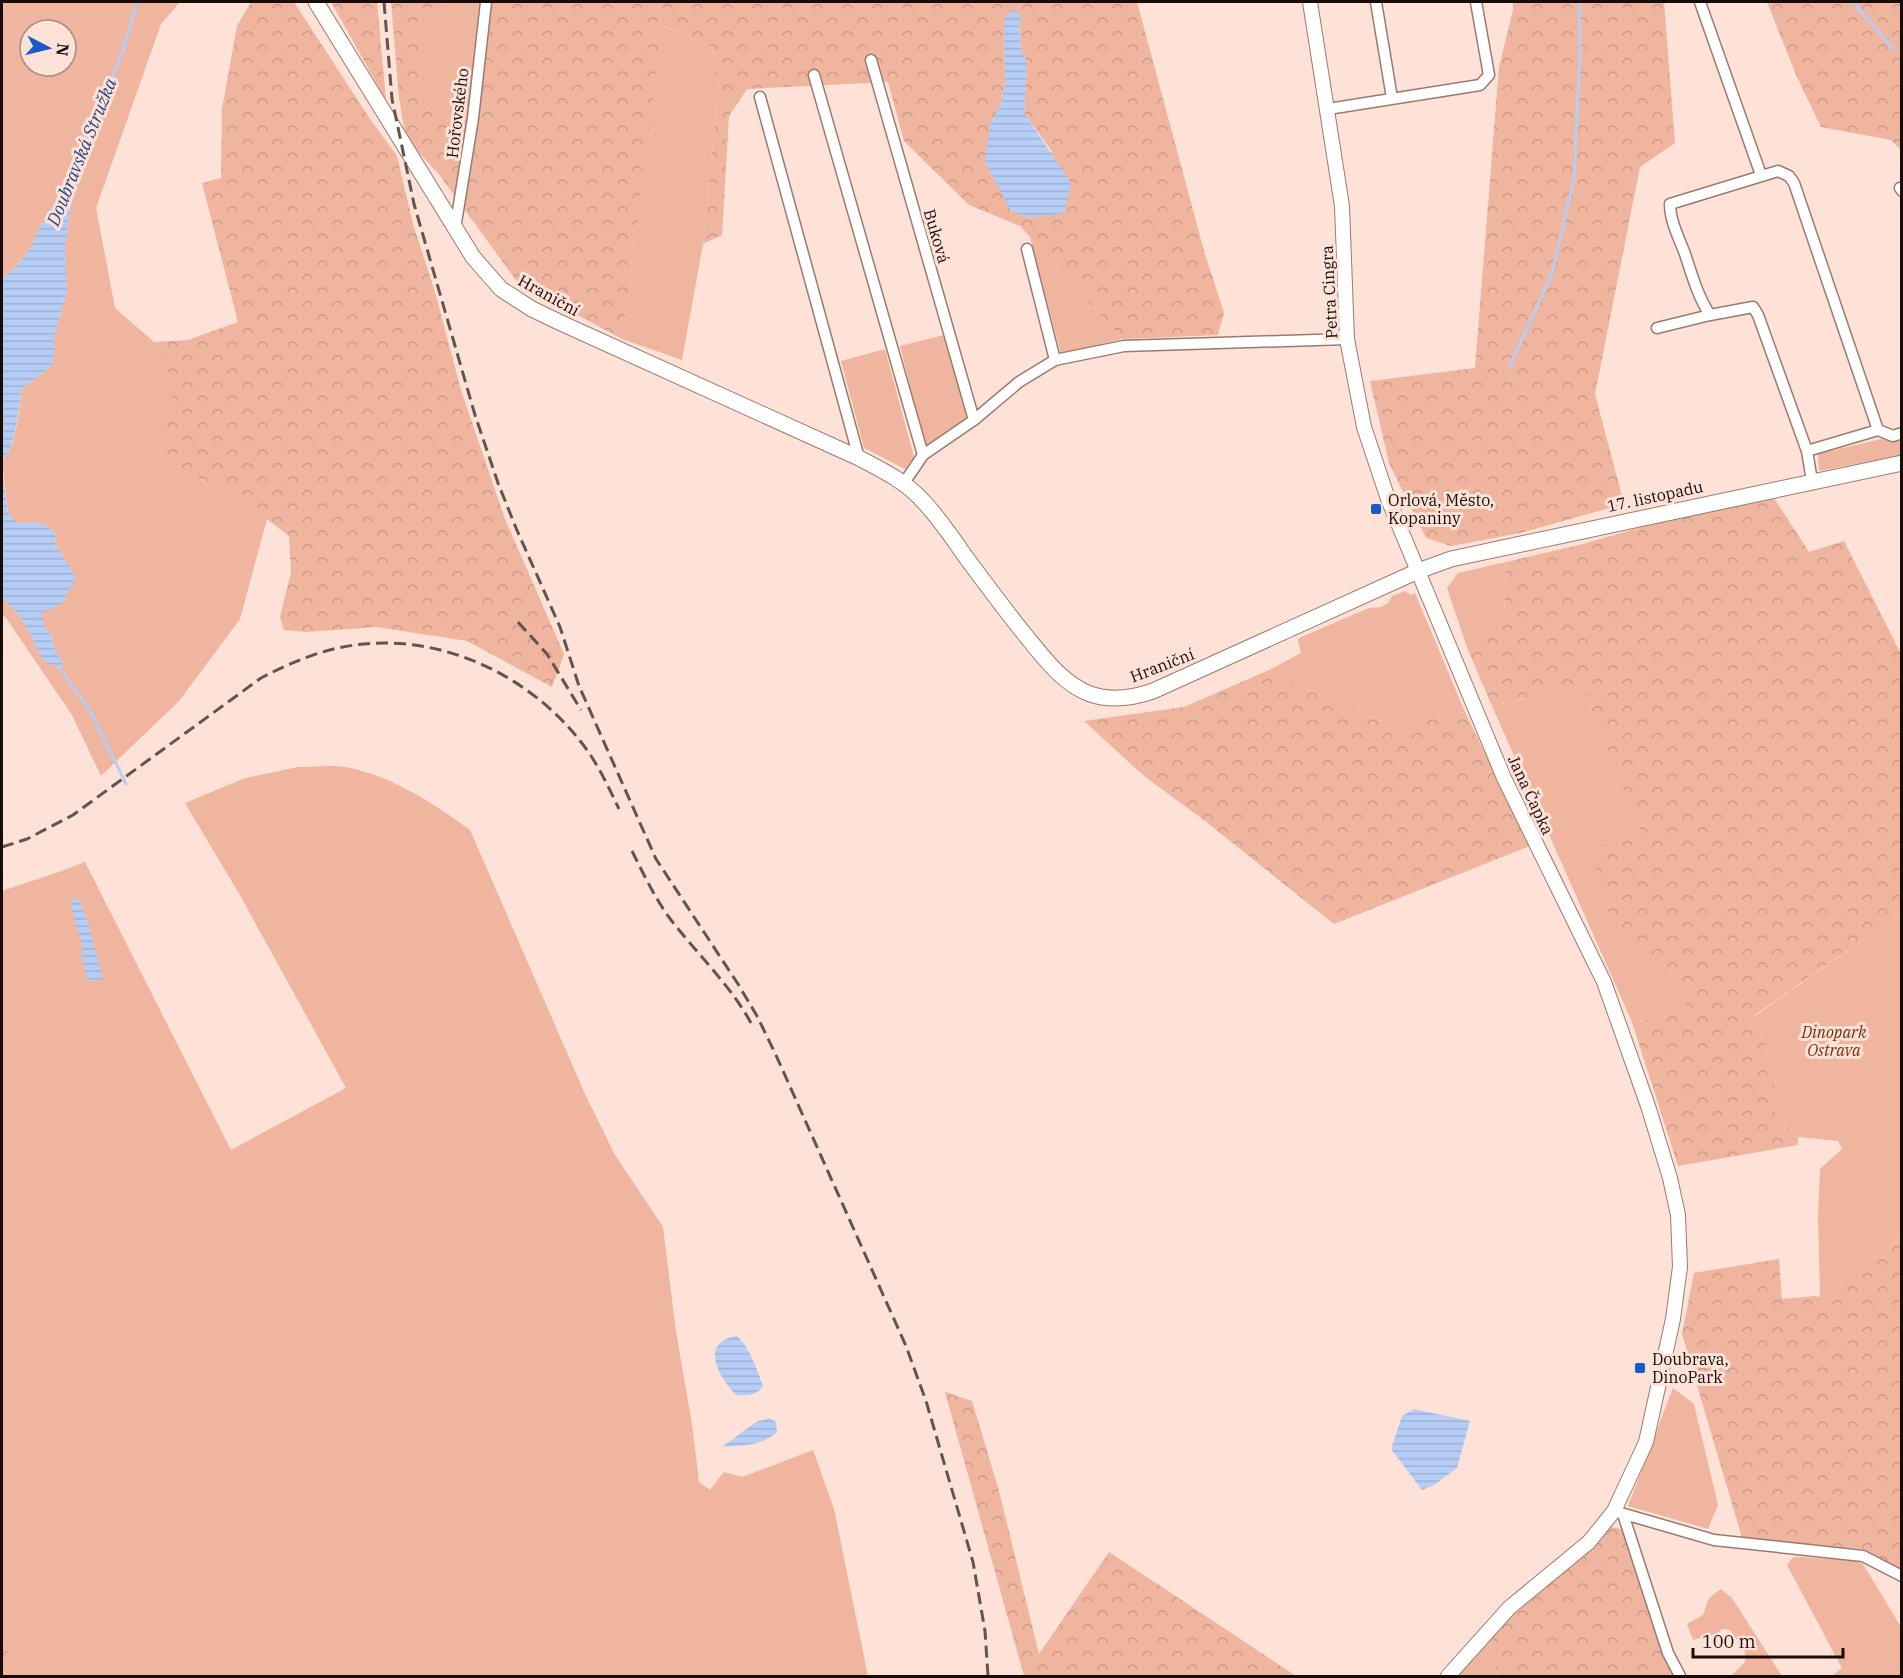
<svg xmlns="http://www.w3.org/2000/svg" width="1903" height="1678" font-family="'IBM Plex Serif',serif">
<style>
.green{fill:#efb59e;fill-rule:evenodd}
.forest{fill:url(#forest-crowns);fill-rule:evenodd}
.water{fill:url(#water-rules)}
.lines{fill:none;stroke-linecap:round;stroke-linejoin:round}
.stream{stroke:#b6cef6;stroke-width:3}
.minor-casing{stroke:#997b6e;stroke-width:13}
.tertiary-casing{stroke:#997b6e;stroke-width:16}
.secondary-casing{stroke:#997b6e;stroke-width:17}
.minor{stroke:#fff;stroke-width:10}
.tertiary{stroke:#fff;stroke-width:14}
.secondary{stroke:#fff;stroke-width:15}
.rail{stroke:#65544e;stroke-width:3;stroke-dasharray:12 6;stroke-linecap:butt}
.poi-dot{fill:#195bc6;stroke:#fee2d8;stroke-width:2}
.labels{text-anchor:middle;stroke-width:6;stroke-linejoin:round;paint-order:stroke}
.street-label{font-size:16px;fill:#170c08;stroke:#fee2d8}
.poi-label{font-size:16px;fill:#170c08;stroke:#fee2d8;text-anchor:start}
.park-label{font-size:16px;font-style:italic;fill:#732e0d;stroke:#fee2d8}
.water-label{font-size:18px;font-style:italic;fill:#254882;stroke:#fee2d8}
</style>
<defs>
<pattern id="forest-crowns" width="20" height="18" patternUnits="userSpaceOnUse" patternTransform="scale(1.5)"><rect width="20" height="18" fill="#efb59e"/><path d="M2 6a3 3 0 1 1 6 0M12 15a3 3 0 1 1 6 0" fill="none" stroke="#cc9a87"/></pattern>
<pattern id="water-rules" width="6" height="5" patternUnits="userSpaceOnUse" patternTransform="scale(1.5)"><rect width="6" height="5" fill="#b6cef6"/><path d="M0 2.5h6" fill="none" stroke="#9cb0d1"/></pattern>
</defs>
<rect width="100%" height="100%" fill="#fee2d8"/>
<path class="green" d="M2,2H180L161,24L96,208L115,308L154,342L175,384L160,464L207,482L267,519L240,619L179,701L101,776L72,715L6,618L2,615V597L22,619L43,659L59,668L63,663L54,648L52,637L44,626L40,613C57,608 67,592 75,577L55,544L56,534C38,516 35,526 15,522L8,512L2,462C17,443 18,417 21,393L24,387L48,369L54,361V336L67,292L65,248L71,205L85,165L81,156L72,164L56,200L40,227L29,250L15,268L2,278ZM30,30H66V66H30Z
M445,2H479L464,123L435,117L419,99V34L443,11Z
M661,25L713,48L718,91L703,244L682,360L622,339Z
M1030,237L1122,339L1061,354Z
M944,335L968,418L925,447L900,346Z
M885,349L914,457L905,469L864,448L841,361Z
M1881,439L1901,440V455L1819,471L1818,454Z
M1506,562L1504,616L1468,650L1447,588L1458,573Z
M1405,591L1411,595L1415,593L1465,712L1397,727L1330,701L1269,670L1301,653L1298,640L1299,638L1369,608L1381,607L1388,603L1392,596Z
M1582,686L1642,832L1641,957L1680,973L1686,1013L1632,1022L1492,706Z
M298,767C315,767 334,764 350,768C395,778 433,803 470,830L585,1094L615,1155L663,1227L676,1332L692,1424L699,1482L710,1490L724,1472L742,1477L813,1450L834,1509L868,1676H113L98,1675L93,1676H25L18,1669L5,1646L2,1644V891L59,872L85,862L231,1150L346,1088L241,897L185,803L245,778Z
M1901,916V1237L1820,1297L1818,1216L1820,1169L1842,1149L1838,1141L1798,1137L1772,1109L1776,1078L1755,1016L1884,925Z
M1673,1388L1694,1404L1718,1505L1708,1529L1628,1506Z
M1801,1557L1855,1561L1863,1564L1901,1627V1676H1832L1842,1668L1787,1565L1792,1558Z
M1721,1589L1732,1598L1782,1676H1731L1745,1662V1652L1730,1630L1723,1629L1715,1634L1693,1640L1687,1624L1703,1615L1709,1598Z
M1488,1639L1498,1676H1458Z"/>
<path class="forest" d="M251,2H294L370,119L397,156L413,224L435,292L461,390L505,519L564,654L552,687L467,641L377,627L306,632L284,630L280,617L291,572L289,536L267,519L207,482L160,464L174,384L154,342L188,340L238,322L202,183L221,178L222,109L237,26Z
M331,2H377L386,100Z
M391,2H445L443,11L419,34V98L435,117L464,123L479,2H1137L1204,251L1224,313L1218,335L1122,339L1020,226L969,205L904,141L888,82L747,89L729,116L722,235L703,244L718,91L713,48L662,25L622,339L518,283L438,173L406,139L399,98ZM1004,20L1021,23L1019,27L1021,47L1027,65L1024,113L1053,153L990,125L1001,104L1005,83Z
M1513,2H1664L1675,143L1640,167L1595,394L1624,504L1520,533L1451,546L1426,538L1389,463L1370,381L1475,368L1499,67L1513,10Z
M1767,2H1901V150L1891,140L1821,127L1797,77Z
M1774,498L1809,552L1844,541L1901,654V916L1884,925L1755,1015L1776,1078L1772,1109L1798,1137V1145L1678,1166L1632,1022L1686,1013L1680,973L1641,957L1610,920L1590,848L1641,832L1582,686L1492,706L1468,650L1504,616L1506,562L1583,544L1659,522Z
M1269,670L1330,701L1397,727L1465,712L1530,846L1334,924L1205,821L1144,776L1084,721L1184,707Z
M1901,1237V1569L1863,1549L1742,1538L1682,1334L1694,1273L1779,1259L1782,1299L1815,1296L1820,1297Z
M945,1392L972,1401L999,1491L1039,1654L1109,1552L1296,1676H1024Z
M1607,1526L1625,1530L1683,1676H1498L1488,1639Z
M2,1644L5,1646L18,1669L25,1676H2Z"/>
<path class="water" d="M1012,9L1019,13L1021,20L1019,27L1021,47L1027,65L1024,113L1071,183L1064,213L1028,218L1010,210L985,161L990,125L1001,104L1005,83L1004,20Z
M81,155L85,165L71,205L65,248L67,292L54,336V361L48,369L24,387L21,393C17,416 17,443 2,462V278L15,268L29,250L40,227L56,200L72,164Z
M2,469L8,512L16,522C36,527 37,515 56,534L55,544L76,577L61,605L41,613L44,626L52,637L54,648L63,663L59,668L43,660L22,619L2,597Z
M78,899L87,919L103,979L88,982L81,952L83,948L73,915L70,900Z
M737,1336C751,1349 756,1368 763,1386C757,1396 746,1396 736,1395C718,1377 699,1342 737,1336Z
M1414,1409L1470,1421L1457,1468L1434,1485L1422,1490L1391,1449L1402,1416Z
M769,1418L776,1422L777,1432C762,1446 742,1446 722,1447L756,1422Z"/>
<g class="lines">
<path class="stream" d="M1853,2L1893,49
M75,162L122,54L137,2
M1509,368L1552,273L1574,179L1580,51L1579,2
M58,666L91,712L126,784"/>
<g class="minor-casing">
<path id="minor" d="M1376,2L1392,98
M1700,2L1761,175
M871,60L974,420
M814,75L923,455
M760,97L859,458
M1328,109L1480,85L1489,75L1476,2
M1900,188L1902,191
M455,229L473,118L486,2
M1027,249L1055,360
M1710,315C1698,297 1692,275 1685,254C1679,238 1670,221 1670,204L1778,171L1789,176L1794,183L1878,430
M1657,328L1710,315L1753,307L1758,315L1807,451L1812,481
M1807,451L1878,430L1893,436L1902,433
M904,483L923,455L974,420L1019,382L1055,360L1124,346L1347,339
M1614,1511L1714,1540L1863,1556L1902,1576
M1623,1514L1668,1653L1680,1676"/>
</g>
<g class="tertiary-casing">
<path id="tertiary" d="M1310,2L1342,206L1347,339L1364,427L1388,499L1504,778L1604,982L1648,1106L1670,1178L1678,1215L1680,1267L1673,1319L1646,1442L1614,1511L1589,1542L1509,1608L1448,1676"/>
</g>
<g class="secondary-casing">
<path id="secondary" d="M316,2L473,257L501,289L532,309L561,323L859,458C882,470 905,481 923,501C939,518 952,537 965,556C985,583 1005,610 1026,636C1044,658 1063,684 1090,694C1110,701 1133,698 1153,691L1418,571L1451,559L1902,463"/>
</g>
<use href="#minor" class="minor"/>
<use href="#tertiary" class="tertiary"/>
<use href="#secondary" class="secondary"/>
<path class="rail" d="M384,2L392,99L414,204L475,415L498,483L516,528L560,627L579,686L656,859L738,984L757,1016L775,1053L906,1346L926,1401L973,1562L985,1631L988,1676
M518,622L547,654L581,710
M2,847L27,839L73,815L261,678C286,665 311,654 338,648C429,628 525,670 581,742C597,762 608,786 619,809
M632,851C643,873 654,896 668,916C695,952 729,983 751,1023"/>
</g>
<g class="poi-dot">
<rect x="1370" y="503" width="12" height="12" rx="3"/>
<rect x="1634" y="1362" width="12" height="12" rx="3"/>
</g>
<g class="labels">
<g class="street-label">
<text transform="translate(457 113) rotate(-83)" y="6">Hořovského</text>
<text transform="translate(937 236) rotate(74)" y="6">Buková</text>
<text transform="translate(1329 292) rotate(-93)" y="6">Petra Cingra</text>
<text transform="translate(549 295) rotate(29)" y="6">Hraniční</text>
<text transform="translate(1655 496) rotate(-12)" y="6">17. listopadu</text>
<text transform="translate(1162 665) rotate(-21)" y="6">Hraniční</text>
<text transform="translate(1531 795) rotate(65)" y="6">Jana Čapka</text>
</g>
<g class="poi-label">
<text x="1388" y="506">Orlová, Město,<tspan x="1388" dy="18">Kopaniny</tspan></text>
<text x="1652" y="1365">Doubrava,<tspan x="1652" dy="18">DinoPark</tspan></text>
</g>
<g class="park-label">
<text x="1834" y="1038">Dinopark<tspan x="1834" dy="18">Ostrava</tspan></text>
</g>
<g class="water-label">
<text transform="translate(82 152) rotate(-68)" y="6">Doubravská Stružka</text>
</g>
</g>
<rect width="1903" height="1678" fill="none" stroke="#170c08" stroke-width="6"/>
<g transform="translate(48 48) rotate(97)"><circle r="28" fill="#fee2d8" stroke="#a28c85" stroke-width="1.5"/>
<path d="M0-4.5L10 22L0 15L-10 22Z" fill="#195bc6"/>
<text y="-9" font-size="16" font-weight="bold" text-anchor="middle" fill="#170c08">N</text>
</g>
<path d="M1693 1648v9h150v-9" fill="none" stroke="#170c08" stroke-width="3"/>
<text x="1702" y="1648" font-size="18" fill="#170c08" stroke="#fee2d8" stroke-width="4.5" paint-order="stroke">100 m</text>
</svg>
